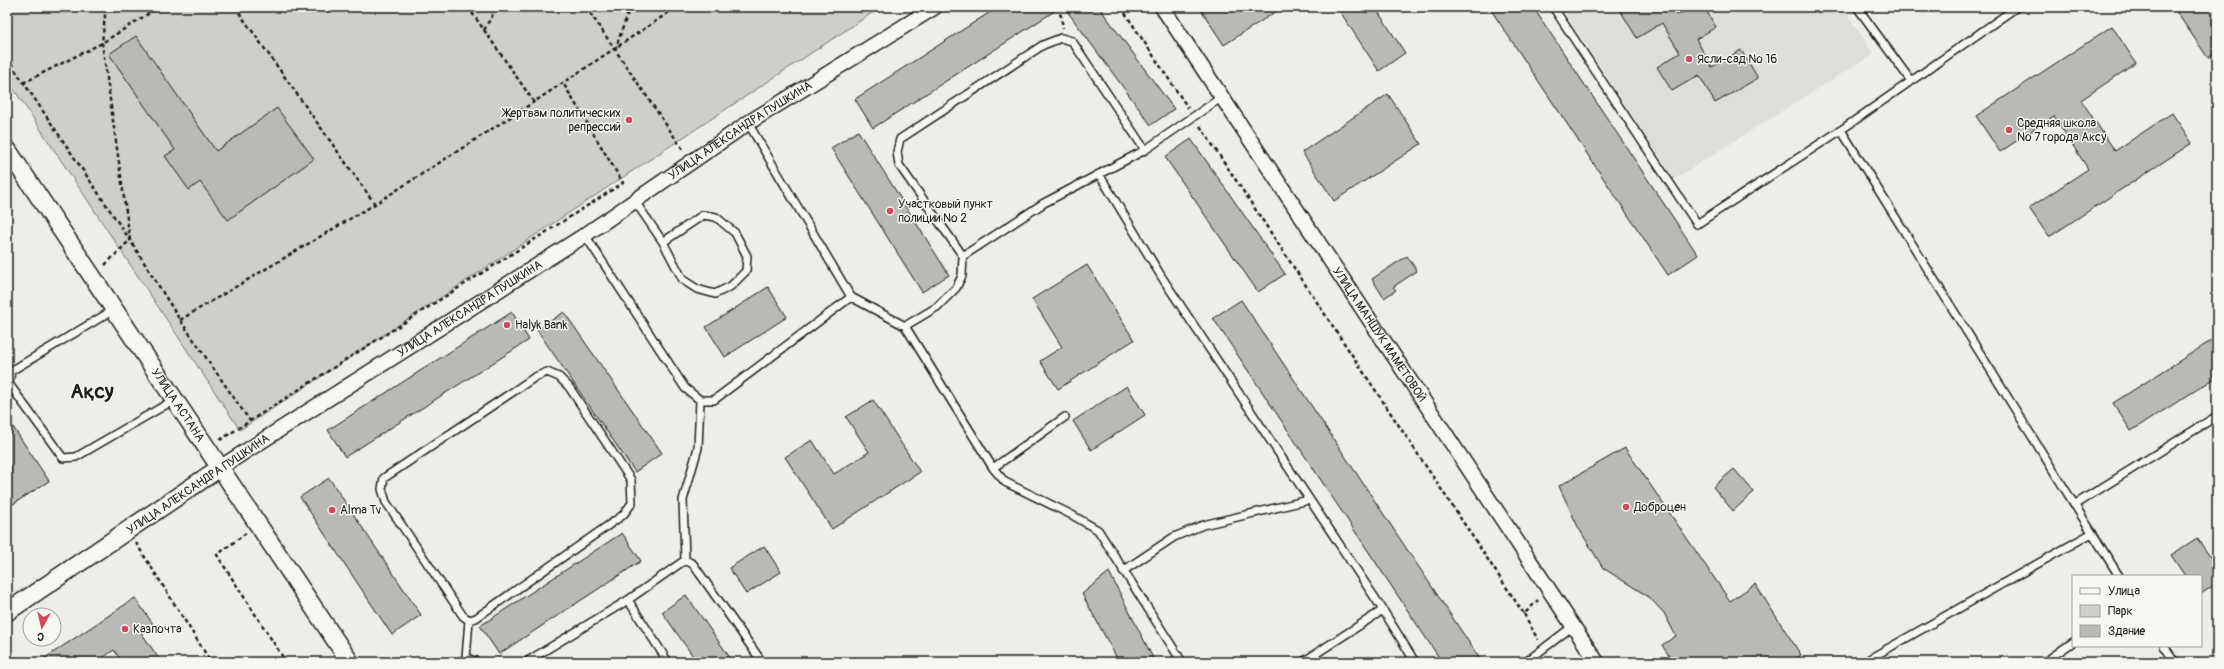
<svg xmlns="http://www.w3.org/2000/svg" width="2224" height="669" font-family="Pangolin,sans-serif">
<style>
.built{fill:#ddddda}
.green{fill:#cececb;stroke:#757574}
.building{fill:#b9b9b6;stroke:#1c1c1c}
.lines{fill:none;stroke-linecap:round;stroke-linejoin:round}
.service-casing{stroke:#1c1c1c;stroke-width:10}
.minor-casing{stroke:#1c1c1c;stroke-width:17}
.tertiary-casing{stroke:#1c1c1c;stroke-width:20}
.path{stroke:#1c1c1c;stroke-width:2.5;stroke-dasharray:4 3;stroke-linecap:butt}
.service{stroke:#f6f6f2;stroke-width:7}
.minor{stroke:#f6f6f2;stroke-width:14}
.tertiary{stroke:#f6f6f2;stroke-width:17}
.poi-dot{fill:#d1495b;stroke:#f6f6f2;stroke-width:1.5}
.labels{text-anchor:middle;stroke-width:3;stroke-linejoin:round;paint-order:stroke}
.poi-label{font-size:12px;fill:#1c1c1c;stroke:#f6f6f2;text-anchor:start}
.street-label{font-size:12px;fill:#1c1c1c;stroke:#f6f6f2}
.town-label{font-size:20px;font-weight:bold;fill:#1c1c1c;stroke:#f6f6f2}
</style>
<rect width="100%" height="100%" fill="#edede9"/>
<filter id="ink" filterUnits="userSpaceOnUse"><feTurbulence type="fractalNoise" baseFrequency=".025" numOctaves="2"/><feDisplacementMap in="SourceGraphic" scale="8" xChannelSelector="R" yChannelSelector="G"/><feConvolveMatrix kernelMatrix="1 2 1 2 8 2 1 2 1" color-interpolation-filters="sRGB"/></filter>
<g filter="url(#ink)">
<path class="built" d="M1561,7H1843L1873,54L1674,179Z"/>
<path class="green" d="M7,7H881L240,430L7,79Z"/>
<path class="building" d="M998,7H1061L873,128L855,99Z
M1064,7H1099L1174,109L1151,125Z
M1199,7H1283L1224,45Z
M1337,7H1375L1405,53L1379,71Z
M1489,7H1533L1698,255L1668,275Z
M1618,7H1672L1677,15L1691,7H1704L1716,27L1696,39L1712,67L1741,50L1758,78L1715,103L1699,75L1672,91L1657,67L1680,53L1662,23L1637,38Z
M2173,7H2213L2217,12V52L2208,58Z
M2112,26L2136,63L2081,100L2115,151L2172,113L2192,143L2049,237L2029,208L2088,169L2054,116L2000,152L1976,116Z
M136,36L216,151L277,108L314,159L228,220L200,182L189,190L165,156L175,150L109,54Z
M1388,94L1421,144L1334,201L1302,152Z
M858,131L949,275L922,292L831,148Z
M1191,139L1285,274L1258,292L1165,157Z
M1407,256L1417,271L1393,287L1396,290L1384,298L1372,279Z
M1087,265L1134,340L1058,389L1040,361L1062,347L1032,299Z
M768,287L787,317L725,357L706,327Z
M1241,300L1482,662H1442L1213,318Z
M512,312L529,340L345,457L328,430Z
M564,312L662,453L635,472L537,330Z
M2217,337V377L2131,431L2113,403Z
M1127,386L1145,415L1091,450L1073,421Z
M873,400L920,472L832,529L785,457L812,440L834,474L869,452L846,417Z
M7,418L49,481L7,508Z
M1625,448L1730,601L1755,584L1801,655L1791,662H1673L1662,645L1676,636L1664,613L1649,597L1603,568L1578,527L1559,486Z
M1734,469L1754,492L1733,511L1713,487Z
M329,478L421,615L392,635L300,497Z
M622,533L641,561L499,654L480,626Z
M2197,538L2217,567V583L2201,594V576H2185L2171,555Z
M764,546L781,572L746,594L729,568Z
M1109,572L1155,662H1119L1082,594Z
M686,595L733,662H697L662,612Z
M135,598L153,624L141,632L161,662H122L114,650L97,662H39Z"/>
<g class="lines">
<g class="service-casing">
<path id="service" d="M1553,7L1697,224L1841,130
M1857,7L1911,81
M2017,7L1841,130L2119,576
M1099,174L1163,279L1383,610L1415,662
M634,200L663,242L683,280L697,289L715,294L731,286L746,271L747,256L735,233L716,217L703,215L663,242
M585,235L685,388L700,400H714L851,297L748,123
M963,256L1044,203L1145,150
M851,297L905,326L937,307L956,288L962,276L963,256L899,165L897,152L900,139L1043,45L1061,38L1072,41L1145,150L1222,97
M115,309L11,371L9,384L63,458L76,457L174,400
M905,326L993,468L1005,482L1072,515L1098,530L1182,662
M547,372L559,377L569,387L631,480L632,503L623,515L476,618L469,620L463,616L386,502L382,489L384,478L535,377Z
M993,468L1065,417
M2074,505L2217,416
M685,560L683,500L698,448L700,400
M1123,571L1174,537L1203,525L1309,500
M628,600L668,662
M2164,646L2175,662
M466,658L469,620
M459,662L466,658L478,662
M526,662L628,600L685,560L693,564L762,662
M1303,662L1383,610
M1526,662L1573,626
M1864,662L2092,533
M2045,662L2073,642"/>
</g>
<g class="minor-casing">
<g id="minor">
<path id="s1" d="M1162,7L1597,662"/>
<path id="s2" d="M221,467L585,235L748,123L935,7"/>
</g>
</g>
<g class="tertiary-casing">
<g id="tertiary">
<path id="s3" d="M7,149L350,662"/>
<path d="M7,612L221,467"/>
</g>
</g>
<path class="path" d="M235,7L375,204
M468,7L534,102L677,7
M586,7L684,151
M1057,7L1061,16L1063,28
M1121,7L1188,108
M484,30L497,7
M615,50L630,7
M7,58L130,240L180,320L250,421
M23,83L102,43L159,7
M1200,126L1524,614L1538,600
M105,265L130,240L102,43L106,7
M180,320L375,204L534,102
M220,440L623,183L563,83
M246,533L217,555L286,662
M136,543L211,662
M1524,614L1538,640"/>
<use href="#service" class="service"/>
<use href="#minor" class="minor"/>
<use href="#tertiary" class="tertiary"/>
</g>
</g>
<g class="poi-dot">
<circle cx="1689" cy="59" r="4"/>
<circle cx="629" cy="120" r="4"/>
<circle cx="2009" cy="130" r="4"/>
<circle cx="890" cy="211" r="4"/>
<circle cx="507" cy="325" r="4"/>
<circle cx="1626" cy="507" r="4"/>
<circle cx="332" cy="510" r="4"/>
<circle cx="125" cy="629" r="4"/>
</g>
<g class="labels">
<g class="poi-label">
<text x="1697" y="63">Ясли-сад № 16</text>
<text x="621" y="117" text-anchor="end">Жертвам политических<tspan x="621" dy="14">репрессий</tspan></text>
<text x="2017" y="127">Средняя школа<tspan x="2017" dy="14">№ 7 города Аксу</tspan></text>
<text x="898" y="208">Участковый пункт<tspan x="898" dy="14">полиции № 2</tspan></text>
<text x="515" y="329">Halyk Bank</text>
<text x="1634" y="511">Доброцен</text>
<text x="340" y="514">Alma Tv</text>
<text x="133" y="633">Казпочта</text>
</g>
<g class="street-label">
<text dy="4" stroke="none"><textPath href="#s2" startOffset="619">УЛИЦА АЛЕКСАНДРА ПУШКИНА</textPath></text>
<text dy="4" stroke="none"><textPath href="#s2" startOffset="295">УЛИЦА АЛЕКСАНДРА ПУШКИНА</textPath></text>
<text dy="4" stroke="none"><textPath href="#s1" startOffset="393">УЛИЦА МАНШУК МАМЕТОВОЙ</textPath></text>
<text dy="4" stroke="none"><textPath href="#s3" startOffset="308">УЛИЦА АСТАНА</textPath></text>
<text transform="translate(198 484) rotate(-34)" y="4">УЛИЦА АЛЕКСАНДРА ПУШКИНА</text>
</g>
<g class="town-label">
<text x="92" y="398">Ақсу</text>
</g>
</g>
<rect width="2224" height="669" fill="none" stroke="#f6f6f2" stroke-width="24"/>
<rect x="12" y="12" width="2200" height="645" fill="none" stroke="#1c1c1c" stroke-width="1.5" filter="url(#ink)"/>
<rect x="2072" y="575" width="130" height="72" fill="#f6f6f2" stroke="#9f9f9c"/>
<rect x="2080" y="588" width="20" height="6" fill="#f6f6f2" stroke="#9f9f9c"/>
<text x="2108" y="595" font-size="12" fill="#1c1c1c">Улица</text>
<rect x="2080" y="605" width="20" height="12" fill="#cececb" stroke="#9f9f9c"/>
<text x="2108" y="615" font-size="12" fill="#1c1c1c">Парк</text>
<rect x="2080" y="625" width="20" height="12" fill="#b9b9b6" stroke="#9f9f9c"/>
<text x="2108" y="635" font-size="12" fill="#1c1c1c">Здание</text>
<g transform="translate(42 627) rotate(188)"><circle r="19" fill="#f6f6f2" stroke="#9f9f9c"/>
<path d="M0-3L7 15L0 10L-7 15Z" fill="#d1495b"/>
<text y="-6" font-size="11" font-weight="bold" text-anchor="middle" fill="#1c1c1c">С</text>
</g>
</svg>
